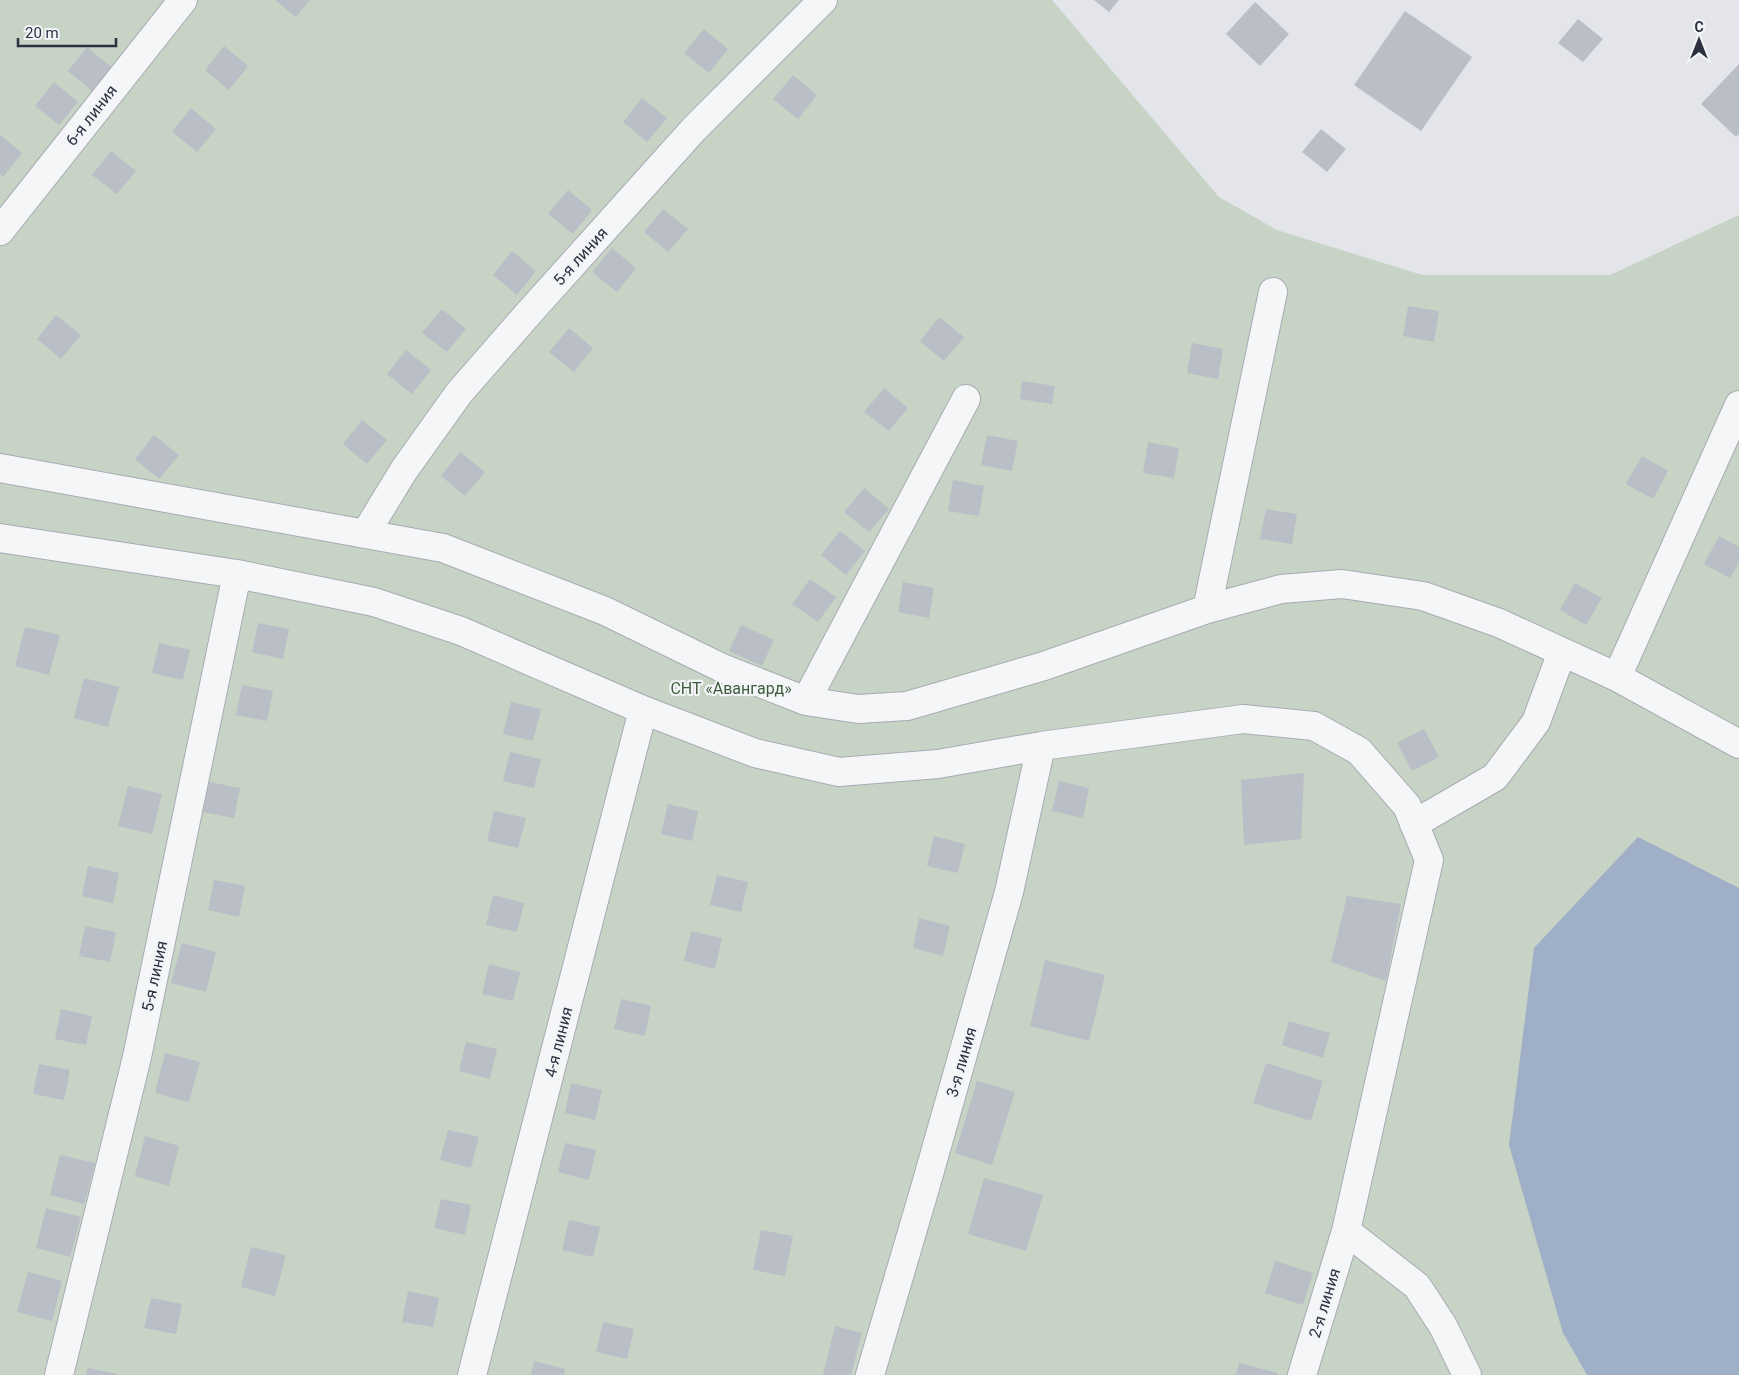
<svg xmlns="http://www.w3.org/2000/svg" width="1739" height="1375" font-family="Roboto,sans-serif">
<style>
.green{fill:#c7d3c4}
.water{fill:#a0afc8}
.building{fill:#babec7}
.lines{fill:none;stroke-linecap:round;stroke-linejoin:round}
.minor-casing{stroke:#a8abb4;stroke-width:30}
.minor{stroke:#f5f6f8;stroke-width:28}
.labels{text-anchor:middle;stroke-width:4.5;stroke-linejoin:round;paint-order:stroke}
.street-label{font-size:16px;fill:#2c3141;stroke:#f2f4f7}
.park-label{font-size:16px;fill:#3d5c3a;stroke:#f2f4f7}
</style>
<rect width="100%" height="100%" fill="#e3e5ea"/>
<path class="green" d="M0,0H1052L1219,197L1277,230L1422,275H1610L1739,215V1375H0Z"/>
<path class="water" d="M1638,837L1739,888V1375H1587L1563,1333L1509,1145L1534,948Z"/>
<path class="building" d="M275,0H310L296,17Z
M1094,0H1119L1109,12Z
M1255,2L1289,34L1260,66L1226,34Z
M1405,11L1472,57L1421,131L1354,85Z
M1578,19L1603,39L1583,62L1558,43Z
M704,29L728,49L709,73L684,53Z
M224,46L248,66L229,90L205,70Z
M87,47L111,67L92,91L68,71Z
M1739,64V134L1736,137L1701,104Z
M793,75L817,95L798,119L773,99Z
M54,82L78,102L59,125L35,106Z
M642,98L667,118L647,142L623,122Z
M191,108L216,129L197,152L172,132Z
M1321,129L1346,149L1327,172L1302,152Z
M0,135L22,153L3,177L0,174Z
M111,151L136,171L117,194L92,175Z
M568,190L592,210L573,234L548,214Z
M663,209L688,229L668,252L644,232Z
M612,248L636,268L617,292L592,272Z
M512,251L536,271L517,295L493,275Z
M1408,306L1439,311L1434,342L1403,336Z
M442,309L466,329L447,352L422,333Z
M56,315L81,335L61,359L37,339Z
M939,317L964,337L944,361L920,341Z
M569,328L593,348L574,372L549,352Z
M1192,343L1223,349L1218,379L1187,373Z
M406,350L431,370L412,394L387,374Z
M1022,381L1055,386L1052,404L1020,399Z
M884,388L908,408L889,431L864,412Z
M362,420L387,440L367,464L343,444Z
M154,435L179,455L159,479L135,459Z
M987,435L1018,441L1012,471L981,465Z
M1148,442L1179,448L1174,478L1143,473Z
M460,452L485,472L465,496L441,476Z
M1642,456L1668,471L1653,499L1626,484Z
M953,480L984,486L979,516L948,511Z
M864,488L889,509L869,532L844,512Z
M1266,509L1297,514L1292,544L1260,539Z
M840,531L865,551L846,575L821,555Z
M1719,536L1739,547V563L1730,578L1704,564Z
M810,579L836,597L818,622L792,604Z
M903,582L934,588L929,618L898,612Z
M1575,583L1602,598L1586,625L1560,610Z
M258,623L289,629L283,659L252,652Z
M741,625L774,640L762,666L729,651Z
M25,627L60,635L49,675L15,666Z
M159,643L190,650L183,680L152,673Z
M84,678L119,687L108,727L74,718Z
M242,685L273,691L267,721L236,715Z
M511,702L541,709L533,741L503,734Z
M1424,729L1439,757L1412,771L1397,743Z
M510,752L541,759L534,788L503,781Z
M1304,773L1301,839L1244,845L1241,780Z
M1059,781L1089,788L1083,818L1052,811Z
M209,782L240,788L234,818L203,812Z
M128,786L162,794L152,834L118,826Z
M668,804L698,811L692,841L661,834Z
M494,811L526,818L518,848L487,841Z
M934,836L965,844L958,873L927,866Z
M88,866L119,873L113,903L82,896Z
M717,875L748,882L741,912L710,905Z
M214,880L245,886L239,917L208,910Z
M493,895L524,903L517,932L486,925Z
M1347,896L1401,904L1386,981L1331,962Z
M919,918L950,926L943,956L913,948Z
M85,926L116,932L110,962L79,956Z
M691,931L722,938L715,969L684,961Z
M182,943L216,952L206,992L171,983Z
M1045,960L1105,975L1089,1041L1030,1026Z
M489,964L520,972L513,1001L482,994Z
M621,999L651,1006L645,1036L614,1029Z
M61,1009L92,1016L86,1045L55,1039Z
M1289,1021L1330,1033L1323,1058L1282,1045Z
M466,1042L497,1049L490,1079L459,1071Z
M165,1053L200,1062L189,1102L155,1093Z
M1266,1063L1323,1081L1311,1121L1253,1103Z
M39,1064L70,1070L64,1100L33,1094Z
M977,1081L1015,1092L992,1165L955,1153Z
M571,1083L602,1090L595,1120L565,1113Z
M448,1130L479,1137L471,1168L440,1160Z
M145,1136L179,1146L169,1186L135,1176Z
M565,1143L596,1150L589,1180L558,1172Z
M60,1155L95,1163L84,1204L50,1195Z
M984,1178L1043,1195L1026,1251L968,1234Z
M441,1199L471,1205L465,1235L434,1228Z
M46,1208L81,1217L70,1257L36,1248Z
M569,1220L600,1227L593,1257L562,1250Z
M761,1230L793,1236L785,1276L753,1270Z
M251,1247L286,1255L275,1296L241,1287Z
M1275,1261L1313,1273L1303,1305L1265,1293Z
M28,1272L62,1281L52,1321L17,1312Z
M408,1291L439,1298L433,1327L402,1322Z
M151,1298L182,1304L176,1334L144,1328Z
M603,1322L634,1329L627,1359L596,1352Z
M835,1326L862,1333L851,1375H823Z
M534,1361L565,1369L564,1375H531Z
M1239,1363L1278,1373V1375H1236Z
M88,1368L117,1374V1375H86Z"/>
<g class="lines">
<g class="minor-casing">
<path id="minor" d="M0,231L183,0
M0,468L443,548L605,611L722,668L806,701L858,709L907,706L1044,666L1207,609L1281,589L1342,584L1423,596L1499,623L1617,677L1739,744
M365,534L404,470L459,393L528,314L694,129L823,0
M0,538L237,574L374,602L461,631L643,710L755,753L839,772L938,764L1041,746L1243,719L1314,726L1359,751L1407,806L1429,860L1346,1231L1417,1286L1443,1326L1467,1375
M1207,609L1273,292
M1617,677L1739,405
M806,701L966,399
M1414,824L1495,777L1536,722L1562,652
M59,1375L137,1057L237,574
M472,1375L643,710
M870,1375L925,1188L1009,892L1041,746
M1302,1375L1346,1231"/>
</g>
<use href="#minor" class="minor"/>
</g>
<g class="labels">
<g class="street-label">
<text transform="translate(91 115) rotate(-52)" y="6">6-я линия</text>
<text transform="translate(580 256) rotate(-48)" y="6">5-я линия</text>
<text transform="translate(154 976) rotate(-78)" y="6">5-я линия</text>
<text transform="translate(558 1042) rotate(-76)" y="6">4-я линия</text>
<text transform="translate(961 1062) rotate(-74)" y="6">3-я линия</text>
<text transform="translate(1324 1303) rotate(-73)" y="6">2-я линия</text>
</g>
<g class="park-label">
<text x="731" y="694">СНТ «Авангард»</text>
</g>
</g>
<g transform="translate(1699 40)" stroke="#f2f4f7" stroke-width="4" paint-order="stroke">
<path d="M0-4L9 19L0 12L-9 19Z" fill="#2c3141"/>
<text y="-8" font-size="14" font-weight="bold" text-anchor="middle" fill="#2c3141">С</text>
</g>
<path d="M18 38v8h98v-8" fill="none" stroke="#2c3141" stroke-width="2.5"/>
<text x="25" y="38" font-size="15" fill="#2c3141" stroke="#f2f4f7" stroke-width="4" paint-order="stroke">20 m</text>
</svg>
